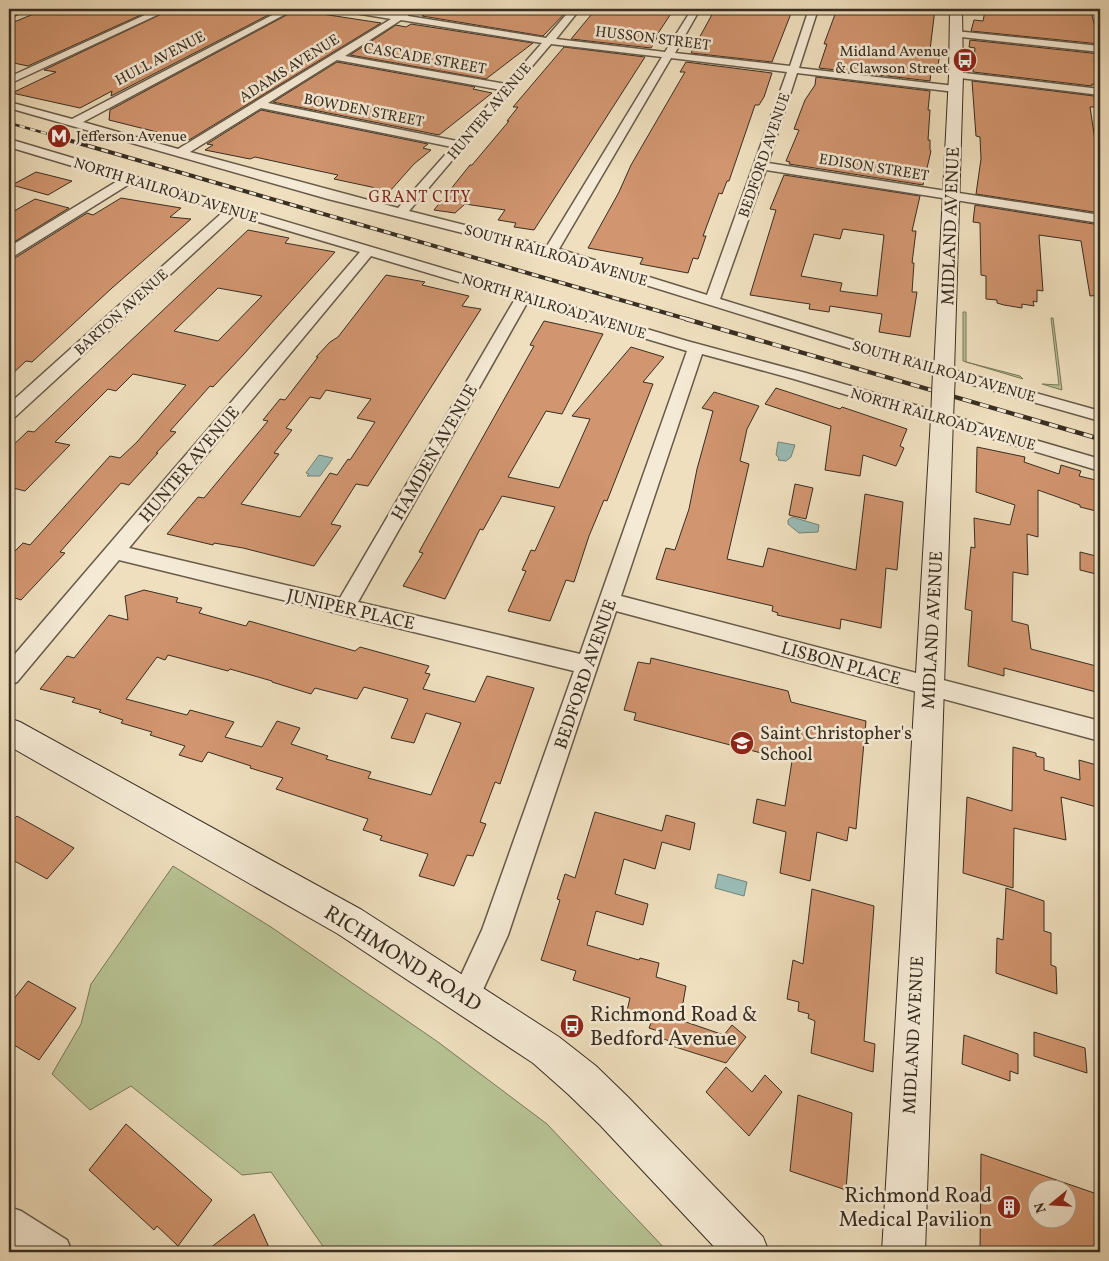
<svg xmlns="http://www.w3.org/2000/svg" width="1109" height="1261" font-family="Vollkorn,serif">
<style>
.green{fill:#b7c293;stroke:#78785a}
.water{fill:#9abcb6;stroke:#73837b}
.building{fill:#d1956f;stroke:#382e22;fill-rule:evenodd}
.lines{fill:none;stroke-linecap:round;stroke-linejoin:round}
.street-casing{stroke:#665a49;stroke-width:3}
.secondary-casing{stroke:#382e22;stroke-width:2}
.street{fill:#f5ead5;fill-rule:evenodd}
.secondary{fill:#f5ead5;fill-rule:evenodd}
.rail-far2-casing{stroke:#382e22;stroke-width:2.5}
.rail-far1-casing{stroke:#382e22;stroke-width:4}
.rail-casing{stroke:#382e22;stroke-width:4.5}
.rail-far2{stroke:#f5ead5;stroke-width:2;stroke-dasharray:5.5;stroke-linecap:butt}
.rail-far1{stroke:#f5ead5;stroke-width:2.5;stroke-dasharray:7;stroke-linecap:butt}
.rail{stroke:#f5ead5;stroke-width:3;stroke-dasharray:9;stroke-linecap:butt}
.secondary-bridge-casing{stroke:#382e22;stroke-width:24;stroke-linecap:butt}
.secondary-bridge{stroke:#f5ead5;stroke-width:22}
.labels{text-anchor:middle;stroke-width:5;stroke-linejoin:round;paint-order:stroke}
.far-street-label{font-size:15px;fill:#382e22;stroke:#f5ead5}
.far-poi-label{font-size:15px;fill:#382e22;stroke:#f5ead5;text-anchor:end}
.far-neighbourhood-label{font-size:16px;letter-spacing:1px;fill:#7a1f14;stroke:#f5ead5}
.street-label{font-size:18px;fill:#382e22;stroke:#f5ead5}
.poi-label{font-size:18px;fill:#382e22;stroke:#f5ead5;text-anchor:start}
.near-street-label{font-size:21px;fill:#382e22;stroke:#f5ead5}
.near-poi-label{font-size:21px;fill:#382e22;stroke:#f5ead5;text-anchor:start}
</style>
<rect width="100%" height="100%" fill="#efdfbe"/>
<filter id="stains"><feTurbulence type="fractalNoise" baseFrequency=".004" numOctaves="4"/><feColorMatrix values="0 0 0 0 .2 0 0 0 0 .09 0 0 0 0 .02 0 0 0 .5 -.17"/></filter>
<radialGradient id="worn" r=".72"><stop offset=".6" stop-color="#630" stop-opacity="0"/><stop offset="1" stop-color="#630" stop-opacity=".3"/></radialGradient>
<path class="green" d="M963,312H966V362L1020,376L1023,379L963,361Z
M1051,318H1053L1062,390L1042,384L1059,385Z
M173,866L271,927L438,1042L547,1124L668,1252H327L271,1172L242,1175L131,1086L90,1110L52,1074L81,1024L91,984Z"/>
<path class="water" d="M778,442L795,445L791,457L786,461L778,460L779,458L776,455Z
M319,455L333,458L320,476H307L309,474L306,473Z
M792,517L819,525L818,532L799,533L788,524V520Z
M718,874L747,882L744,896L715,888Z"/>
<path class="building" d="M46,9H154L28,66L9,62V24Z
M172,9H202L237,14L248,9H280L111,96L112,91L80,108L12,93L56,72L44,70Z
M434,9L482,14L488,9L520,14L525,9H569L543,36L422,16Z
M596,9H674L655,38H657L651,48L571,39Z
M715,9H790L789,11H792L772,62L691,53Z
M837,9L866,11V9H935L930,50L940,52L937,73L931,72L930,81L819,68L827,44H824Z
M1005,9H1090L1100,44L971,31L974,20L983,21L985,11L1005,13Z
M296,10L381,23L189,140L109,120L110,110Z
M411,24L533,43L486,79L350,55L396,25L406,27Z
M970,40L1100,54V61L1094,60L1098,85L1092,84V86L973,72L975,48L969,47Z
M564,47L645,57L534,230L514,227L516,223L498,220L505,210L465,204L455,213L434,210L470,165H472L509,121H507L518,107H513Z
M337,62L475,87L473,89L492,93L439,135L273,102Z
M686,62L772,73L764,97L759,105H755L729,181H727L722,194L719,193L703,236H706L698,259L693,258L688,273L640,264L643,258L588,248L619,192L631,165L685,72H680Z
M816,77L930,91L928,110H930L928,140H930V150L931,151L923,185L789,164L790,162L786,161L799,130L794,129L805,100L815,85Z
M972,81L1094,96L1095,107H1090L1100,173V213L976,194L981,159L980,137L976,136Z
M261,110L428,144L423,148L431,150L414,164L390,191L334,179L338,175L319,171L255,157L250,159L205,150L213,145L207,144Z
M36,172L72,181L48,195L12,185Z
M784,175L920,196L912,231H916L912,263H914L912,292H917L910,337L879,332L882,314L830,306L829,312L809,309L810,304L750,295L776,210L770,209ZM843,229L884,235L877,296L840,291L842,283L801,276L814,234L840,239Z
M121,198L181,208L170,217L191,219L112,288L32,362L26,361L9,377V259L15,258L87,213L93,215Z
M35,199L69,208L9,245V214Z
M975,205L1100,225V295L1090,296L1081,241L1039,235L1043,291L1037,290V302L1033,301L1034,306L1022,304V308L1004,305L997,303V300L986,299V276L981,275L980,223L973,222Z
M248,230L289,238L285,243L335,252L244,354L213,387L210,386L170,431L176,432L156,453H158L129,485L121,483L60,552L65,553L21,600L9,596V557L23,543L30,545L110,456L120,458L137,442L186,385L133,374L116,391L108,389L55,442L70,445L25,491L9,487V449L28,431L34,432ZM218,288L262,296L218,341L174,331Z
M386,275L425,282L422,285L469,296L462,306L481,309L368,486L356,484L331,524L341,526L314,566L243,548L214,543L213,545L167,534L198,497L204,498L268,421L263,420L280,399L285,400L318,357H316L330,342L338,337ZM326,390L371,399L357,418L375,422L350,460L348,459L337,475L330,473L300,517L241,504L279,454L274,453L292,430L286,428L310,397L320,399Z
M544,321L603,334L562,414L546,411L508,477L559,488L590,419L572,416L631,347L664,357L643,382L653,384L607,501L604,500L589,536L574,582L566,580L550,621L508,611L526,571L522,570L531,550L535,551L555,507L502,496L483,530L480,529L445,599L403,586L423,553L419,552L465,469L534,346L530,345Z
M776,388L840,409L842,407L907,429L900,446L904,448L896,466L863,455L860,476L825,470L831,426L765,404Z
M714,392L759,406L747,429L740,461L749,464L727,559L763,567L768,548L856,570L865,494L903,502L897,570L886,568L881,628L841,619L840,629L777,615L778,613L772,611L773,606L656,579L666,548L675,550L689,509L697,469L713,411L702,408Z
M977,447L1025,457L1024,462L1059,474L1061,465L1081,471L1079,476L1100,481V512L1080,507V505L1038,490V537L1027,534L1028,575L1013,572L1012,621L1028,625L1031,649L1100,667V693L1004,668V676L968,666L972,611L965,609L971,547L975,548L974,518L1010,525L1015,505L976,492Z
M795,484L813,488L806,519L789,515Z
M1080,552L1100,557V575L1080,570Z
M144,590L178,598L176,602L202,608L199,613L246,626L249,621L355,651L360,647L429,666L425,673L430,674L423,689L475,702L487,676L534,688L500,784L495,782L480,822L486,824L473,856L467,855L454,886L419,876L428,854L380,840L382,836L363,830L368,819L276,789L283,778L250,768L251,766L208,752L202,762L179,755L185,746L150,735L152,732L121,723L123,720L99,712L101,710L72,702L75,698L40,689L67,656L74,658L109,615L128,620L125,596ZM168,655L228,671L230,669L272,681V682L311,694L315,688L357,699L364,687L408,699L391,738L414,743L426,713L461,723L431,795L368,778L371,772L326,759L328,756L291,744L300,728L277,721L262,747L225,737L234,722L190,710L187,715L126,699L157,657L165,660Z
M651,658L788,691L791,702L866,721L856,829L849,827L847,841L817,832L810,881L780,873L786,832L753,823L757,799L785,806L792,761L634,720L636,713L624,710L638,662L650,664Z
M1013,747L1036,753V756L1044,758V770L1080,780L1079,760L1100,766V808L1061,797L1066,840L1014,828L1013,888L963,873L967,797L1012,811Z
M595,812L662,831L666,815L695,823L690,850L662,842L655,869L624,859L615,894L648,904L643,925L596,911L587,945L639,960L640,958L659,963L656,977L686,986L680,1020L724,1035L732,1025L746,1037L726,1063L669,1045L670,1041L657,1037L658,1031L649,1028L651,1023L638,1019L640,1015L627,1011L630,998L573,980L576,971L541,960L560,900L557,899L565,874L575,878Z
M17,816L74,848L47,879L9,858V824Z
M1006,888L1044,901V931L1051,933V965L1056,967L1057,994L996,973L997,938L1003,940Z
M812,889L874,906L864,1041L875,1044L873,1072L811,1053L815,1021L808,1018L809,1014L798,1011L799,1002L787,999L793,960L803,964Z
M28,981L76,1008L39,1060L9,1042V1005Z
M1034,1032L1085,1048L1087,1073L1034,1056Z
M964,1035L1018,1054V1074L1010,1071V1081L962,1064Z
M726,1067L752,1092L765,1075L782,1092L749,1136L706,1092Z
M798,1095L852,1113L846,1190L790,1171Z
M126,1124L212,1200L178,1246L157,1226L154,1230L89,1170Z
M981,1154L1100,1195V1252H980ZM1036,1188H1066V1218H1036Z
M254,1214L271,1252H205Z"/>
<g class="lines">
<g class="street-casing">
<path id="street" d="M17,9H29L9,18V12Z
M158,9H170L9,84V77Z
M284,9H295L83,122L178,149L391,19L349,12L345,9H365L398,14L408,12V16L546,38L571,9H580L556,39L665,52L692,9H700L675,53L790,66L809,9H818L799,68L955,86L960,89L955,92L797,73L768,163L1100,215V223L766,170L720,299L925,362L1100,411V421L913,368L546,254L328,199L9,108V102L72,119ZM401,20L542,43L506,84L345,56ZM551,44L662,57L547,246L409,211ZM671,58L787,72L707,295L559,249ZM337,60L501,90L457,141L268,103ZM261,108L452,147L398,208L190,152Z
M955,31L1100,46V52L952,36V32Z
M956,72L1100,89V95L952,77L951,75L952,73Z
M9,139L687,341L806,373L1100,459V471L794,379L702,354L621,596L1100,721V741L616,611L508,935L475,1007L465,1011L455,1007L451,997L482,930L574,671L119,560L17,682L9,685V661L360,252L235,215L15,417L9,418V404L224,211L131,183L14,256L9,257V247L119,180L9,147ZM371,256L515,299L340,598L129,548ZM527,303L687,351L580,654L358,602Z
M9,1207L21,1211L67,1240L72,1252H25L9,1242Z"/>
</g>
<g class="secondary-casing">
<path id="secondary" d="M950,9H962L963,75L954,372L951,376L944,378L937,376L934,372L949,75Z
M942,411L950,413L953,418L925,1252H882L931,418L934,413Z
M9,718L20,722L362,910L559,1037L596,1066L628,1097L763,1237L769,1252H719L600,1125L568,1094L533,1063L338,934L9,746Z"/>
</g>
<use href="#street" class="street"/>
<use href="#secondary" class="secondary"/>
<g class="rail-far2-casing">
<path id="rail-far2" d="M9,123L66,139"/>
</g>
<g class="rail-far1-casing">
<path id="rail-far1" d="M61,138L690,320"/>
</g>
<g class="rail-casing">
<path id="rail" d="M686,319L1100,439"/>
</g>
<use href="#rail-far2" class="rail-far2"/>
<use href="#rail-far1" class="rail-far1"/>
<use href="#rail" class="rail"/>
<g class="secondary-bridge-casing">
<path id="secondary-bridge" d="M942,418L944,372"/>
</g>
<use href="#secondary-bridge" class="secondary-bridge"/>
</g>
<defs>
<g id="bus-disc" transform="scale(1.25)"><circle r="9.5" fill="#8f2418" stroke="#f5ead5"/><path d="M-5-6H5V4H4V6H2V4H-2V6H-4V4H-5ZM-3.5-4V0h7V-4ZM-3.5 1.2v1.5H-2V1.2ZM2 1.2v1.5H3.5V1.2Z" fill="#fff"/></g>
<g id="metro-disc" transform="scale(1.25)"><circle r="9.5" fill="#8f2418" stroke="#f5ead5"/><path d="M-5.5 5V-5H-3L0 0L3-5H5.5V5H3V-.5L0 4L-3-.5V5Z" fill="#fff"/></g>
<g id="school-disc" transform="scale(1.25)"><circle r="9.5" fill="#8f2418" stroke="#f5ead5"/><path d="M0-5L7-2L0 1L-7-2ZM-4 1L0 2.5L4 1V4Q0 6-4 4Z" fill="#fff"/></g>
<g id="building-disc" transform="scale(1.25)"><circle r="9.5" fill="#8f2418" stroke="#f5ead5"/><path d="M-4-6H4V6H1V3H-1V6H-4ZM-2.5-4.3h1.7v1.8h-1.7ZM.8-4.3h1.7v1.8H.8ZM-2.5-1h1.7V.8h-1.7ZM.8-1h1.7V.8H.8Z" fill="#fff"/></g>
</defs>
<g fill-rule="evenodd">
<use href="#bus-disc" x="965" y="60"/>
<use href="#metro-disc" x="59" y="136"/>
<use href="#school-disc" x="742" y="743"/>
<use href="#bus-disc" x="572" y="1026"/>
<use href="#building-disc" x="1009" y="1207"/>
</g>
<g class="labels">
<g class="far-street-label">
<text transform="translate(653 38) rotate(7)" y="5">HUSSON STREET</text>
<text transform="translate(160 58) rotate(-28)" y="5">HULL AVENUE</text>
<text transform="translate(425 58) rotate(10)" y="5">CASCADE STREET</text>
<text transform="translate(289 68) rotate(-32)" y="5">ADAMS AVENUE</text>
<text transform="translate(364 110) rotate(11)" y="5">BOWDEN STREET</text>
<text transform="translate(489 111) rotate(-50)" y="5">HUNTER AVENUE</text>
<text transform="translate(764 155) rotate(-71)" y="5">BEDFORD AVENUE</text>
<text transform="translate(874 167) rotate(9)" y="5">EDISON STREET</text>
<text transform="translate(166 190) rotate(17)" y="5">NORTH RAILROAD AVENUE</text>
<text transform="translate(556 255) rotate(16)" y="5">SOUTH RAILROAD AVENUE</text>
<text transform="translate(554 306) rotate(17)" y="5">NORTH RAILROAD AVENUE</text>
<text transform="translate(121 312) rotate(-42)" y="5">BARTON AVENUE</text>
<text transform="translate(944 371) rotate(16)" y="5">SOUTH RAILROAD AVENUE</text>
<text transform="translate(943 419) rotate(16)" y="5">NORTH RAILROAD AVENUE</text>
</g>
<g class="far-poi-label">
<text x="948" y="56">Midland Avenue<tspan x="948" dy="17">&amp; Clawson Street</tspan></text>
<text x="76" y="141" text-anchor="start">Jefferson Avenue</text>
</g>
<g class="far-neighbourhood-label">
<text x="420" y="202">GRANT CITY</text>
</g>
<g class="street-label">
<text transform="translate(950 226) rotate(-88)" y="6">MIDLAND AVENUE</text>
<text transform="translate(434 452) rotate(-60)" y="6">HAMDEN AVENUE</text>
<text transform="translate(189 464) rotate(-50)" y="6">HUNTER AVENUE</text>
<text transform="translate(351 609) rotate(13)" y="6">JUNIPER PLACE</text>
<text transform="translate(932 630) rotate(-87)" y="6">MIDLAND AVENUE</text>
<text transform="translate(841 663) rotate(15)" y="6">LISBON PLACE</text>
<text transform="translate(585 674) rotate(-71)" y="6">BEDFORD AVENUE</text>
<text transform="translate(913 1035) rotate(-87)" y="6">MIDLAND AVENUE</text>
</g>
<g class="poi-label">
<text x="760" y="739">Saint Christopher's<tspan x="760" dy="21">School</tspan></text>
</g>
<g class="near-street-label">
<text transform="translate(403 958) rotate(32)" y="7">RICHMOND ROAD</text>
</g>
<g class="near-poi-label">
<text x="590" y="1021">Richmond Road &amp;<tspan x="590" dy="24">Bedford Avenue</tspan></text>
<text x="992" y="1202" text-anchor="end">Richmond Road<tspan x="992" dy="24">Medical Pavilion</tspan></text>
</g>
</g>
<rect width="1109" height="1261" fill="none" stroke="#efdfbe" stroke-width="30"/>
<rect x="10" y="10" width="1089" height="1241" fill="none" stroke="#382e22" stroke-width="2.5"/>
<rect x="15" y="15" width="1079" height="1231" fill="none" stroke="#382e22"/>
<g transform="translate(1052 1204) rotate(252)"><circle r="24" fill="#f5ead5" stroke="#a99f8d"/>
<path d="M0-4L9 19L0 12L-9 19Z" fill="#8f2418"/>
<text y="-8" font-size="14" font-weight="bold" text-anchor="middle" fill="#382e22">N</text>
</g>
<rect width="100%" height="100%" filter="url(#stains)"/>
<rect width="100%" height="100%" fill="url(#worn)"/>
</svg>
